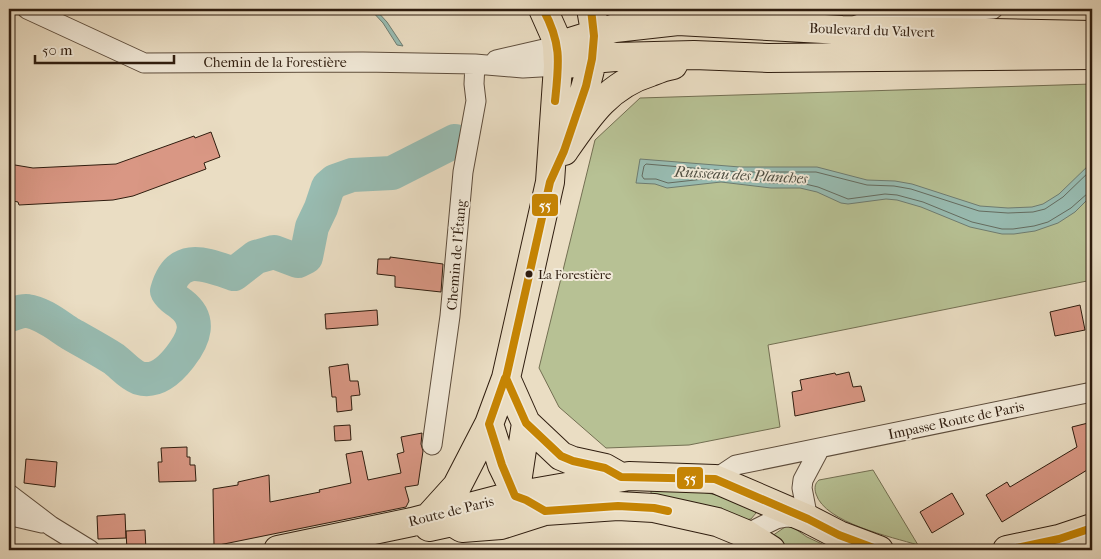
<svg xmlns="http://www.w3.org/2000/svg" width="1101" height="559" font-family="'IM FELL French Canon',serif">
<style>
.green{fill:#b7c194;stroke:#736f52}
.water{fill:#98bcb2;stroke:#6e7c71}
.lines{fill:none;stroke-linecap:round;stroke-linejoin:round}
.shore{stroke:#646c60;stroke-width:1}
.river{stroke:#98bcb2;stroke-width:34}
.building{fill:#d99784;stroke:#2f1d0f}
.street-casing{stroke:#5e4d3c;stroke-width:21}
.primary-casing{stroke:#2f1d0f;stroke-width:30}
.street{stroke:#f1e9d8;stroke-width:19}
.primary{stroke:#eaddc3;stroke-width:28}
.bus-1-casing{stroke:#f1e9d8;stroke-width:11}
.bus-1{stroke:#c58404;stroke-width:8}
.bus-dot{fill:#2f1d0f;stroke:#f1e9d8;stroke-width:2}
.labels{text-anchor:middle;stroke-width:4;stroke-linejoin:round;paint-order:stroke}
.bus-label{font-size:13px;fill:#2f1d0f;stroke:#f1e9d8;text-anchor:start}
.street-label{font-size:14px;fill:#2f1d0f;stroke:#f1e9d8}
.water-label{font-size:15px;font-style:italic;fill:#4e4d40;stroke:#f1e9d8}
.line-badge{stroke:#f1e9d8;stroke-width:2}
.badge-label{font-size:14px;text-anchor:middle;font-weight:bold;fill:#fff}
</style>
<rect width="100%" height="100%" fill="#eaddc3"/>
<filter id="stains"><feTurbulence type="fractalNoise" baseFrequency=".004" numOctaves="4"/><feColorMatrix values="0 0 0 0 .2 0 0 0 0 .09 0 0 0 0 .02 0 0 0 .5 -.17"/></filter>
<radialGradient id="worn" r=".72"><stop offset=".6" stop-color="#630" stop-opacity="0"/><stop offset="1" stop-color="#630" stop-opacity=".3"/></radialGradient>
<path class="green" d="M1092,84V280L768,345L780,427L689,445L606,448L559,407L539,368L595,140L640,98Z
M873,470L918,545C892,537 825,523 816,494C814,488 815,483 819,480Z
M651,490L702,492L731,498L754,510L756,513L751,519L745,520L651,496Z
M787,523L807,537L835,550H792L772,536L785,527Z"/>
<path class="water" d="M370,9H375L387,22L403,46L397,45L383,23Z
M640,159L740,167H817L867,180L895,181L912,184L980,206L1008,208L1032,207L1043,204L1059,194L1092,162V195L1075,212L1058,223L1035,231L1014,234H1002L970,227L921,207L897,200L886,199L848,204L841,203L817,192L800,188H771L721,182L667,188L655,184L636,183Z"/>
<g class="lines">
<path class="shore" d="M1092,169L1063,197L1045,209L1033,212L1008,213L979,211L911,189L894,186L867,185L816,172H740L646,164L644,166L642,176L644,179H656L668,183L722,177L771,183H801L818,187L848,199L885,194L897,195L923,202L972,222L1002,229H1013L1034,226L1048,222L1071,208L1088,193L1092,192"/>
<path class="river" d="M9,315C14,314 22,310 27,311C43,313 58,326 71,334C85,342 100,350 114,359C122,365 129,374 139,378C156,383 170,370 180,357C194,339 202,320 181,304C175,299 171,298 167,291C178,252 204,264 234,274L256,257L274,252L298,261L306,257L312,227L321,208L328,187L335,181L352,175L392,173L455,141"/>
</g>
<path class="building" d="M211,132L220,157L204,163L206,169L133,196L113,200L19,205L18,202L9,200V164L33,168L116,164L194,136L195,138Z
M390,257L443,264L441,292L395,287V276L377,274L378,259H390Z
M1080,305L1085,330L1055,336L1050,312Z
M377,310L378,325L326,329L325,314Z
M348,364L350,381H358L360,395L351,396L352,410L337,412L336,397H332L329,367Z
M849,372L853,387L861,386L865,401L795,416L792,392L802,390L800,380L835,373L836,375Z
M1092,422V467L1002,522L986,495L1007,482L1010,487L1077,447L1072,427Z
M350,425L351,440L335,441L334,426Z
M422,433L421,444L423,451L418,485L405,487L409,501L406,507L214,546L213,489L238,485V482L269,475L270,502L320,492L319,490L351,483L346,454L362,451L368,480L401,473L397,454L404,452L401,437Z
M187,447V457H190V465H195L196,481L159,482L158,462H162L161,448Z
M26,459L57,462L55,487L24,483Z
M952,493L964,514L932,533L920,512Z
M125,514L126,538L98,539L97,516Z
M145,530L146,550H127L126,531Z"/>
<g class="lines">
<g class="street-casing">
<path id="street" d="M27,9L144,63L363,62L475,64L523,68L558,66
M857,25L883,16L993,9
M496,60L557,46
M432,445L450,316L463,172L476,101L474,84L475,64
M715,479L736,465L1092,392
M9,494L51,526L90,550
M9,513L16,517L42,523
M746,534L776,519L787,517L808,519L802,488L803,480L820,448"/>
</g>
<g class="primary-casing">
<path id="primary" d="M557,46L615,28L678,21L842,30L1092,35
M558,66L592,59L615,57L694,55L768,58L1092,55
M572,128C585,89 601,50 591,9
M564,151C588,116 608,85 651,72C658,69 665,66 673,65
M506,378L526,423L515,496
M526,423L561,456L573,461L605,468L619,476
M489,424L502,465L517,496
M429,517L457,486L489,424L506,378L550,182L558,66L557,46L555,36L543,9
M429,527L452,522L462,528L501,525L545,511L618,506L654,508L717,522L746,534L771,550
M278,550L412,522L504,498L629,476L715,479L808,519L839,535L879,550
M1007,550L1059,539L1092,528"/>
</g>
<use href="#street" class="street"/>
<use href="#primary" class="primary"/>
<g class="bus-1-casing">
<path id="bus-1" d="M543,9C562,44 559,63 555,101
M591,9L594,36L592,59L586,86L564,151L550,182L506,378L526,423L561,456L573,461L605,468L621,477L715,479L808,519L839,535L879,550
M505,378L489,424L502,465L515,496L526,500L545,511L618,506L654,508L668,511
M1007,550L1059,539L1092,528"/>
</g>
<use href="#bus-1" class="bus-1"/>
</g>
<circle class="bus-dot" cx="529" cy="274" r="4.5"/>
<g class="labels">
<g class="bus-label">
<text x="538" y="279">La Forestière</text>
</g>
<g class="street-label">
<text transform="translate(872 30) rotate(2)" y="5">Boulevard du Valvert</text>
<text x="275" y="67">Chemin de la Forestière</text>
<text transform="translate(456 255) rotate(-85)" y="5">Chemin de l'Étang</text>
<text transform="translate(956 420) rotate(-12)" y="5">Impasse Route de Paris</text>
<text transform="translate(451 511) rotate(-14)" y="5">Route de Paris</text>
</g>
<g class="water-label">
<text transform="translate(741 175) rotate(3)" y="5">Ruisseau des Planches</text>
</g>
</g>
<g class="line-badge">
<rect x="531" y="193" width="28" height="24" rx="5" fill="#c58404"/>
<rect x="676" y="466" width="28" height="24" rx="5" fill="#c58404"/>
</g>
<g class="badge-label">
<text x="545" y="210">55</text>
<text x="690" y="483">55</text>
</g>
<rect width="1101" height="559" fill="none" stroke="#eaddc3" stroke-width="30"/>
<rect x="10" y="10" width="1081" height="539" fill="none" stroke="#2f1d0f" stroke-width="2.5"/>
<rect x="15" y="15" width="1071" height="529" fill="none" stroke="#2f1d0f"/>
<path d="M35 55v8h139v-8" fill="none" stroke="#2f1d0f" stroke-width="2.5"/>
<text x="42" y="55" font-size="15" fill="#2f1d0f" stroke="#f1e9d8" stroke-width="4" paint-order="stroke">50 m</text>
<rect width="100%" height="100%" filter="url(#stains)"/>
<rect width="100%" height="100%" fill="url(#worn)"/>
</svg>
